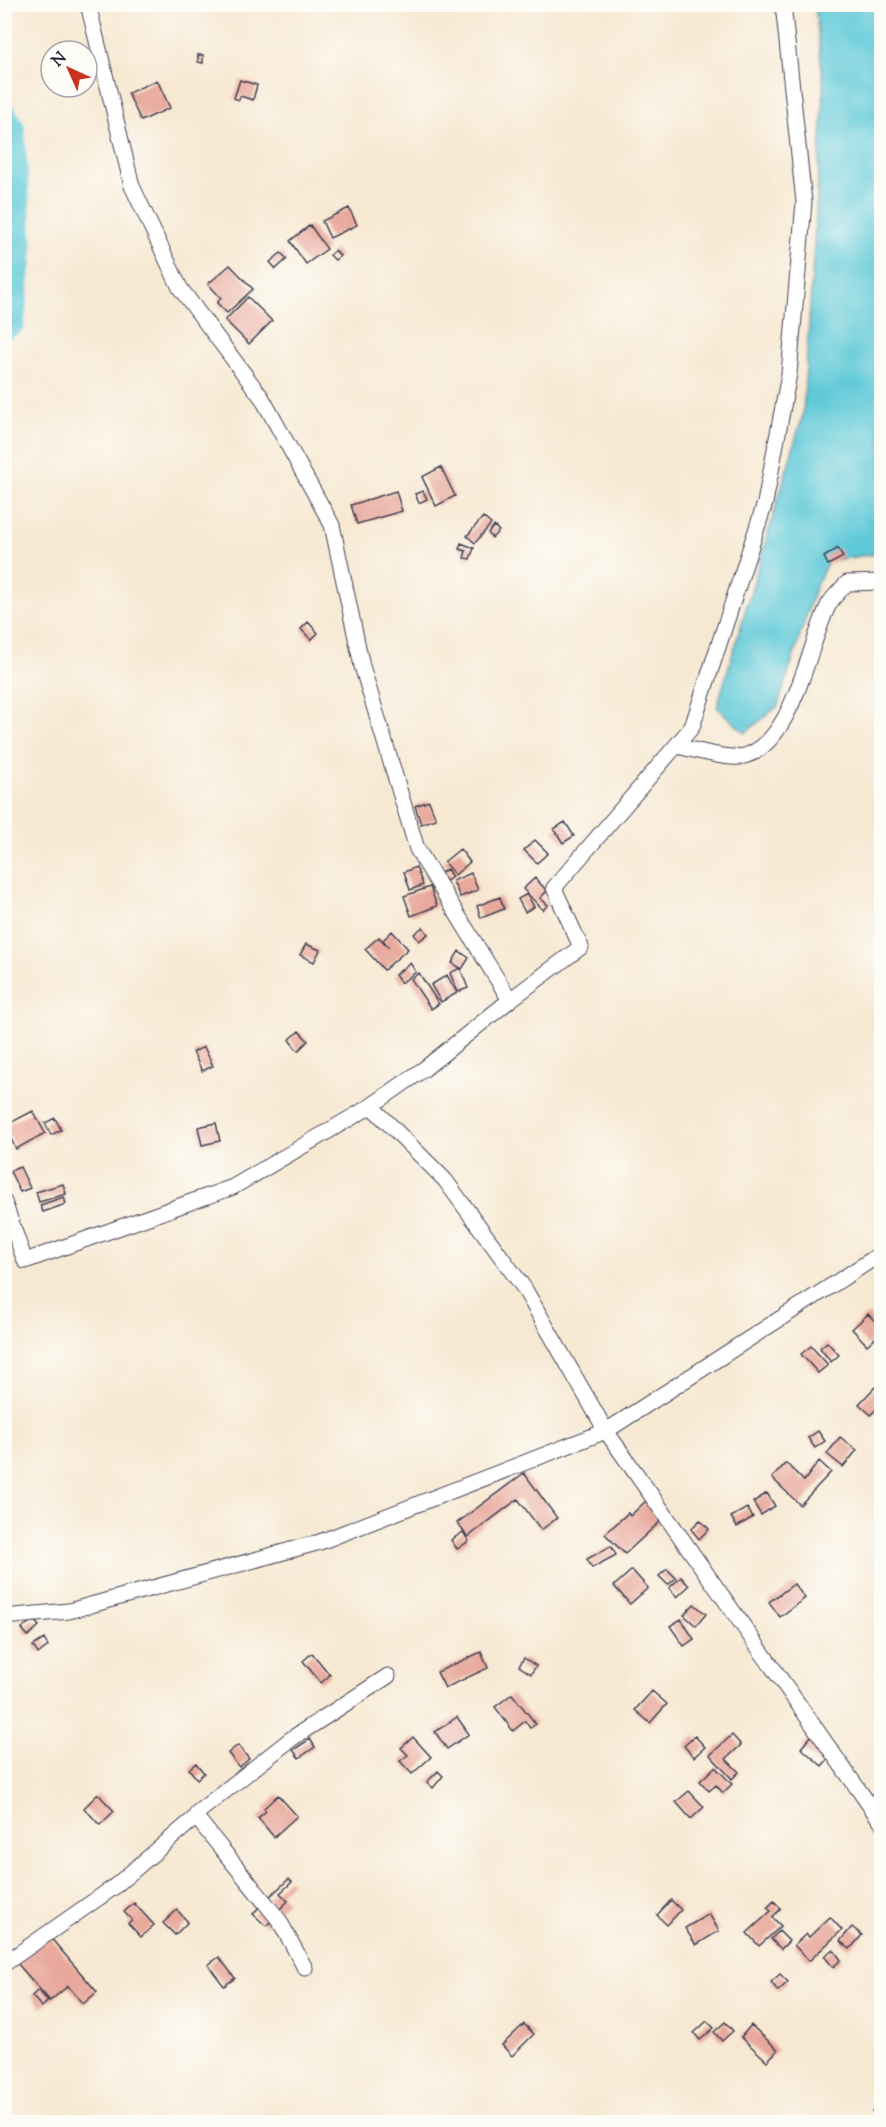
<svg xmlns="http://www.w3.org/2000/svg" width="886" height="2127" font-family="'Sorts Mill Goudy',serif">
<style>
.water{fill:#5ec9d8;stroke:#40768a;stroke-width:1.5}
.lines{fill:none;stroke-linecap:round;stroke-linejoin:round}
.river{stroke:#5ec9d8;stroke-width:28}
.building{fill:#e8a89b}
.minor-casing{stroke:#424052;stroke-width:17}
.minor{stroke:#fff;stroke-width:15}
</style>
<rect width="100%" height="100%" fill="#fdfcf7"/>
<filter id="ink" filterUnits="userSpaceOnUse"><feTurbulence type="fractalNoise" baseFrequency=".0167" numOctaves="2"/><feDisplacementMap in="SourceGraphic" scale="12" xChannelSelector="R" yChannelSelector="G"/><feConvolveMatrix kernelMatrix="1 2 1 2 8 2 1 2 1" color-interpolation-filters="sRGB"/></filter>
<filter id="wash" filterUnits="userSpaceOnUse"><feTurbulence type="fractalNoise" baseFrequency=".008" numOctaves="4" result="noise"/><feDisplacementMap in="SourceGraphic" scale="24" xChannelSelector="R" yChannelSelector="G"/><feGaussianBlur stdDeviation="1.35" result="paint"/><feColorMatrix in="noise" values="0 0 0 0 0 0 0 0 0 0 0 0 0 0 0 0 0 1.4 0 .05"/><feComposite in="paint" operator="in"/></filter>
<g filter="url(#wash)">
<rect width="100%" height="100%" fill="#f7e8d2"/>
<path class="water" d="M815,5H881V553L828,561L815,588L778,706L745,733L717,707L803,414L824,89Z"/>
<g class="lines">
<path class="river" d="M4,117L11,129L19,251L11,322L4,326"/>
</g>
<g id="blocks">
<path class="building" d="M198,55H203V63L198,62Z
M157,80L170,108L141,121L128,93Z
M240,80L257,85L253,100L240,96L239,100L234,98Z
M349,208L357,225L330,238L322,221Z
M310,225L327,249L306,264L290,241Z
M335,250L340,256L335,260L330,255Z
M281,253L287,259L276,269L270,262Z
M230,265L253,289L227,313L217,303L221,298L208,284Z
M248,297L272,321L249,344L225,320Z
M441,467L455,496L436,506L422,477Z
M396,491L402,511L357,524L351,505Z
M423,491L427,499L419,503L415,494Z
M483,517L491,524L475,543L467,536Z
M494,526L499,531L492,538L488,533Z
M461,543L474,548L470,559L464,558L466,551L459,549Z
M838,548L843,557L828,565L824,557Z
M308,622L318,633L311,640L301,629Z
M429,801L436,819L421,824L415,806Z
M565,822L574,836L563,843L554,829Z
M535,840L548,853L537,863L524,850Z
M460,849L470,862L455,875L444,862Z
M416,867L423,885L410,890L404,872Z
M447,869L452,877L442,884L436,876Z
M471,873L478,890L460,897L453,881Z
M535,878L547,891L540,898L548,905L543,910L523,889Z
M430,887L437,906L411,916L404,896Z
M527,894L534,907L525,912L518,899Z
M500,897L504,909L481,918L477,906Z
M423,927L428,934L419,941L414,934Z
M392,931L408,949L384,970L365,949L379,937L389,948L383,940Z
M306,944L320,950L314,962L300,955Z
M459,951L469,958L462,969L452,963Z
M410,963L416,972L401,983L395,975Z
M460,968L468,988L458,992L450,973Z
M419,973L439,1004L431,1009L411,979Z
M447,975L457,993L441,1002L431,985Z
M299,1031L308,1041L298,1051L289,1040Z
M204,1047L213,1066L202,1071L193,1052Z
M33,1111L45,1133L16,1149L4,1126Z
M55,1118L61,1130L51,1135L45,1123Z
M216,1123L220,1141L202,1145L198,1127Z
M20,1167L30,1188L20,1192L10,1171Z
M63,1184L66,1194L39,1202L36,1192Z
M64,1197L66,1204L43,1212L40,1205Z
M868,1314L882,1329V1332L867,1345L852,1329Z
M827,1342L839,1355L831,1362L820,1348Z
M811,1346L828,1365L818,1373L801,1354Z
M875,1387L882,1392V1408L879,1406L871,1415L859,1404Z
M818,1431L825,1441L815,1448L808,1438Z
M840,1437L857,1450L843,1467L827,1454Z
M819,1461L831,1472L800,1505L772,1478L786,1463L804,1481Z
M524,1473L557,1518L541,1530L518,1499L468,1537L457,1523Z
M767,1493L775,1506L761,1515L753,1502Z
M648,1499L665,1517L625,1554L605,1534L628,1513L630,1516Z
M747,1508L753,1517L737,1527L731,1517Z
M700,1520L709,1529L699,1539L691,1529Z
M463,1532L469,1541L457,1549L451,1540Z
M611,1546L616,1555L592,1568L587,1559Z
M667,1569L676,1578L668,1585L659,1576Z
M632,1570L648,1588L630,1604L614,1586Z
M681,1577L689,1586L677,1597L669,1588Z
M794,1584L805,1598L780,1617L769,1602Z
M694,1604L706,1614L696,1626L684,1615Z
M33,1619L39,1626L28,1636L22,1629Z
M681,1619L694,1639L684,1646L670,1626Z
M44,1639L48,1646L38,1654L33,1646Z
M481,1652L488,1668L445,1688L437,1672Z
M312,1653L330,1675L321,1683L303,1661Z
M524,1658L536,1666L531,1674L519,1666Z
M652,1691L667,1704L650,1723L635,1710Z
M512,1694L536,1724L530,1728L525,1721L513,1731L495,1707Z
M457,1717L469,1734L447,1749L435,1732Z
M732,1735L741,1745L726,1759L739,1772L732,1779L710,1755Z
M812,1735L833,1753L822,1766L801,1748Z
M695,1736L705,1747L694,1757L684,1746Z
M413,1737L431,1757L412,1774L400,1761L408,1755L401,1748Z
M310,1739L315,1747L299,1758L293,1750Z
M238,1745L249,1759L239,1767L228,1753Z
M196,1763L204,1773L197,1779L189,1769Z
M715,1767L732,1784L723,1793L716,1785L709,1791L700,1781Z
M438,1771L443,1776L433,1788L427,1782Z
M689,1791L704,1807L691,1819L676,1802Z
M98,1794L114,1811L100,1825L84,1808Z
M278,1795L297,1816L274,1837L258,1818L266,1811L264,1808Z
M289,1879L292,1882L280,1893L288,1901L279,1910L268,1898Z
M265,1900L279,1913L266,1926L253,1914Z
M671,1900L681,1910L667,1925L657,1915Z
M774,1901L781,1909L772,1917L781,1926L759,1946L747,1933L771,1911L767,1908Z
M134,1903L154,1925L141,1937L128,1923L132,1920L124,1912Z
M177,1910L188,1922L175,1935L163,1923Z
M709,1914L719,1931L696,1945L685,1928Z
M830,1917L842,1930L809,1961L794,1945L806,1934L809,1937Z
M852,1927L862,1935L850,1949L840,1941Z
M779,1931L789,1941L781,1949L771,1939Z
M49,1936L97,1992L83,2004L68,1986L50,2001L17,1963Z
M833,1949L841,1960L833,1967L824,1956Z
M219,1957L235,1978L224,1986L208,1965Z
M780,1974L788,1982L778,1991L771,1982Z
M38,1990L48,2001L42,2007L32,1996Z
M707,2021L714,2028L700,2040L694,2033Z
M725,2022L733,2031L722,2041L714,2032Z
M524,2024L534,2034L512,2056L502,2045Z
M751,2025L778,2050L767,2061L741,2037Z
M882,2103V2121L872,2112Z"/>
</g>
</g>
<g filter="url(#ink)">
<use href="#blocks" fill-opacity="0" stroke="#424052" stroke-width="1.5"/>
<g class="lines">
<g class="minor-casing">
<path id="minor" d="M676,746C692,749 726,759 739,757C793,750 808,644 829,604C833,597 841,590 847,583L882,582
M510,1000L581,947L554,888L692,727L765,503L789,374L804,202L783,4
M371,1106L445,1180L524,1288L606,1431L882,1823
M4,1202L25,1261L233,1187L371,1106L424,1069L510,1000L417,849L362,666L332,525L262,398L180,288L132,186L88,4
M4,1617L69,1611L320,1542L606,1431L882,1253
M196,1817L279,1920L305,1968
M4,1964L114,1887L196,1817L197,1813L291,1739L388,1676"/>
</g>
<use href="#minor" class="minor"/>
</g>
</g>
<rect width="886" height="2127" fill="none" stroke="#fdfcf7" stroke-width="24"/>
<g transform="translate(69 69) rotate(315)"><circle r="28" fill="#fdfcf7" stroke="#a5a5ac" stroke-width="1.5"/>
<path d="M0-4.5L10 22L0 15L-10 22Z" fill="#c8321e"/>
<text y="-9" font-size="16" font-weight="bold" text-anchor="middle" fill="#22223b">N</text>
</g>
</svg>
